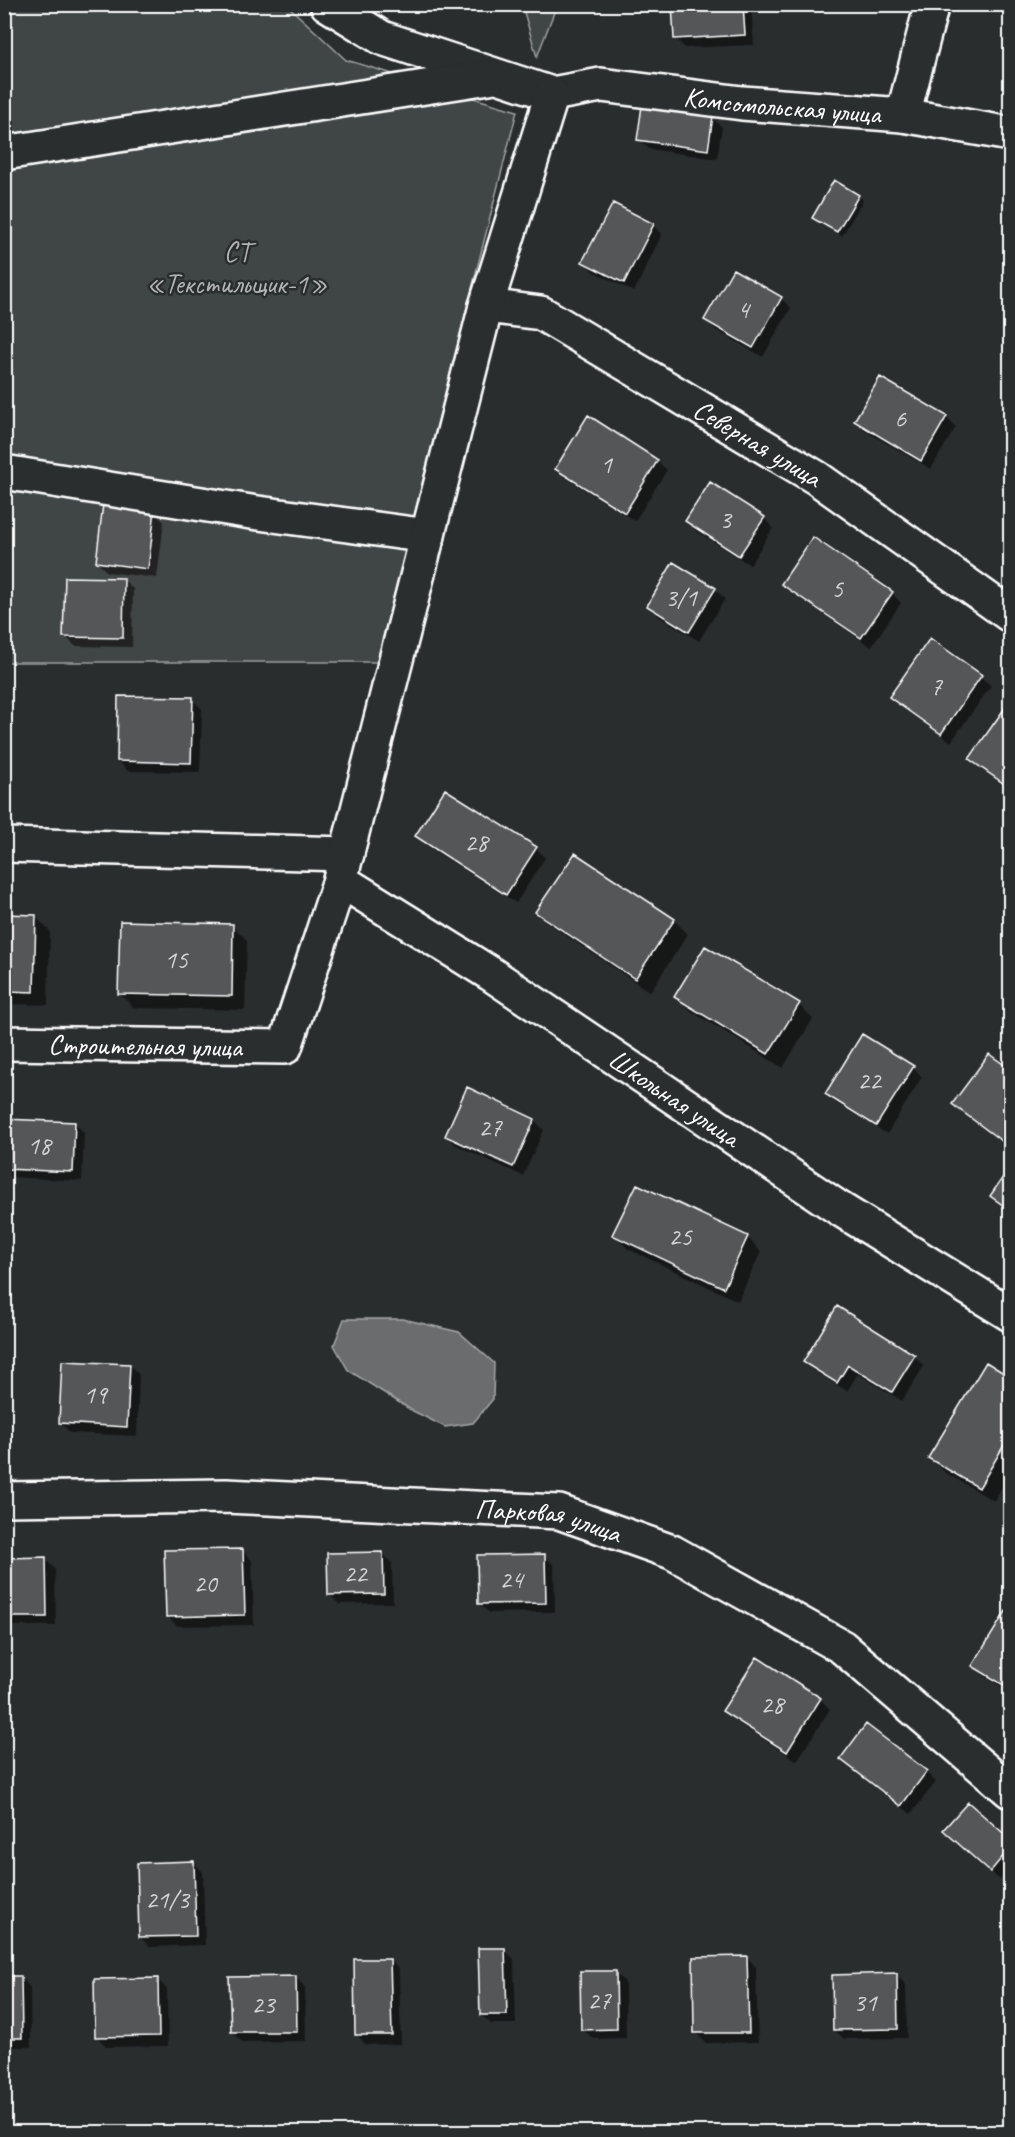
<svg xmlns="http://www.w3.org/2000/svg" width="1015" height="2137" font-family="Caveat,sans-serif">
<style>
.green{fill:#414445;stroke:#a0a2a2;stroke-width:1.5}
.water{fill:#6a6c6d;stroke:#a6a7a7;stroke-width:1.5}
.shadow{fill:#0007}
.building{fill:#555758;stroke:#fff;stroke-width:1.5}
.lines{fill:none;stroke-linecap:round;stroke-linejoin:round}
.minor-casing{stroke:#fff;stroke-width:38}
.minor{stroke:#2a2d2e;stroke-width:33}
.labels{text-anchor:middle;stroke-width:5;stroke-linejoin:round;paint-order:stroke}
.number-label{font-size:26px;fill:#d4d5d5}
.street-label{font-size:28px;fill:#fff;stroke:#2a2d2e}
.park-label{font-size:28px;fill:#b3b4b5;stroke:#2a2d2e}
</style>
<rect width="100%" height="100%" fill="#2a2d2e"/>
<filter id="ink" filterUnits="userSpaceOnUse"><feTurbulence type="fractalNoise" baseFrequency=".0167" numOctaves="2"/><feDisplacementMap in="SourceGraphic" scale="12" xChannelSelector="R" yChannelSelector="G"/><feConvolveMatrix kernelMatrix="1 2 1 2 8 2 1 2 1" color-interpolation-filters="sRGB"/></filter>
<g filter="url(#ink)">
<path class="green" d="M5,5H287L346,60L517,111L377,662H5Z
M522,5H572L556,7L537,57Z"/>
<path class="water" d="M344,1319H403L459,1332L494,1363L493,1399L473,1423L445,1427L411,1410L348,1370L334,1345Z"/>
<path class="shadow" d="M673,4L751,5L754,45L685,48L676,39Z
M712,118L722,127L717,159L649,149L639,139Z
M858,196L863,200L842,236L814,218Z
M653,225L662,234L634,292L594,272L584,262Z
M734,271L781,298L791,308L763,357L716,330L706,320Z
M946,417L956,427L931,469L865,431L856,421Z
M657,461L667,470L635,521L566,478L557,468Z
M154,512L164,522L157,578L107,572L97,562Z
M764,518L773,528L750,565L696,531L687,521Z
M124,580L133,589L132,647L75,646L65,636Z
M783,583L892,593L901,603L871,647L793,593Z
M715,589L725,599L699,641L658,616L649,606Z
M931,640L981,677L991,686L951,742L900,706L891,697Z
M192,699L202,709L200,772L128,771L118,761Z
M1009,704L1010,705V790L981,768L971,759Z
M417,836L536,848L545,858L516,903L427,846Z
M537,912L674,920L688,934L650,992L552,926Z
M4,916H35L50,931L48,1005L4,1004Z
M233,926L247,940L245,1010L134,1008L120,994Z
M676,997L799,1005L813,1019L783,1068L691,1011Z
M990,1056L1010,1071V1148L964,1114L954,1104Z
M913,1067L922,1077L887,1134L836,1103L826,1094Z
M4,1120L75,1123L84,1133L82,1181L8,1177L4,1174Z
M534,1120L544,1130L523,1176L456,1145L446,1136Z
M1010,1170V1212L992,1196Z
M614,1235L747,1237L761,1252L738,1301L628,1249Z
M914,1356L924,1366L902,1401L858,1374L847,1391L814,1371L805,1362Z
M986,1364L1010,1378V1473L994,1501L944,1472L930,1457Z
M130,1365L139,1375L137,1436L70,1433L61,1423Z
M243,1551L252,1561L254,1625L177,1626L167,1616Z
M383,1554L392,1563L393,1603L339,1604L329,1594Z
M544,1555L554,1565L555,1612L489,1613L479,1603Z
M45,1559L55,1569L56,1626H4V1560Z
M1006,1613L1010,1615V1692L984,1676L974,1666Z
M820,1699L830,1709L797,1761L734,1720L724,1711Z
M866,1726L926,1772L936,1782L911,1814L851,1769L842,1759Z
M969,1804L1010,1841V1868L1000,1880L954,1840Z
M194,1863L203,1872L205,1945L150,1947L140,1937Z
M504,1949L514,1959L516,2024H491L481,2015Z
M747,1957L756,1967L758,2042L706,2043L696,2033Z
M390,1960L399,1970L401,2044L366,2045L357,2035Z
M615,1973L625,1982L626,2038L593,2039L583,2029Z
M897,1975L906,1985L907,2038L844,2039L834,2030Z
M20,1977L30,1987L31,2047H4V1978Z
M295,1977L305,1987L306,2041L242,2042L232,2032Z
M157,1979L167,1989L168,2046L107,2047L97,2037Z"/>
<path class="building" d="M672,4H743L745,35L674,39Z
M642,106L713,116L708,150L637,140Z
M834,180L859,195L837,232L812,218Z
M613,203L654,224L624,283L582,262Z
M733,269L782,297L753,348L704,320Z
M880,377L947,416L921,461L854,421Z
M588,415L658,460L625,513L555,469Z
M710,482L765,517L739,556L685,521Z
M103,504L155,510L148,569L96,562Z
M813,537L893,592L861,638L781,584Z
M673,562L716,588L689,632L647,606Z
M65,577L124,578L123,638L63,637Z
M930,638L982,675L941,734L889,697Z
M118,696L193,697L191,763L117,761Z
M1009,702L1010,703V788L969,759Z
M445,789L537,847L506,895L415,836Z
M575,853L675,919L635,979L535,912Z
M4,914L36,915L34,992L4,991Z
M120,921L233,924L232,996L118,994Z
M705,946L800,1003L768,1054L674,997Z
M862,1034L914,1066L876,1126L825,1094Z
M989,1054L1010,1069V1132L1003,1142L952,1104Z
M467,1087L535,1119L513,1167L445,1136Z
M4,1119L75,1122L73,1172L4,1169Z
M1010,1167V1210L990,1196Z
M637,1184L748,1236L724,1288L612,1235Z
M837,1306L915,1355L892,1392L848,1365L837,1383L803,1362Z
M62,1361L130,1364L127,1427L59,1423Z
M986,1362L1010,1377V1435L979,1488L928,1458Z
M243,1549L245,1615L166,1617L164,1550Z
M383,1552L384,1594L328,1595L327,1553Z
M545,1554L546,1603L478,1604L477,1555Z
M46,1557L47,1617H4V1558Z
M1006,1611L1010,1614V1689L972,1666Z
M757,1657L821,1698L787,1752L722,1711Z
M866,1724L927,1771L901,1806L840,1759Z
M968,1802L1010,1839V1848L990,1872L943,1830Z
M194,1861L196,1936L139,1937L137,1863Z
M478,1948H505L507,2015H480Z
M747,1956L749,2033H694L693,1957Z
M354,1959H390L392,2035H355Z
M580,1971H616L617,2029L581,2030Z
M897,1973L898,2029L833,2030L832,1975Z
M4,1976H21L22,2038H4Z
M296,1976L297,2032H231L229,1977Z
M158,1978L159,2036L95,2037L94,1979Z"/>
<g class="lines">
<g class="minor-casing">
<g id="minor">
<path id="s1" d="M327,4L382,38L552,94L601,85L742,103L903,115L1010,134"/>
<path d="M903,115L932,4"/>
<path d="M4,153L489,77"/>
<path id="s2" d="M486,306L541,313L817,478L1010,615"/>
<path d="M4,472L251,512L428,536"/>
<path d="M4,845L347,854"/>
<path id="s3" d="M340,880L491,974L840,1209L1010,1314"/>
<path id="s4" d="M4,1043L285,1047L340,880L486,306L552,94"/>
<path id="s5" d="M4,1499L226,1496L559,1512L672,1552L842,1647L1010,1791"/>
</g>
</g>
<use href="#minor" class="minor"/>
</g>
</g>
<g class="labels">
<g class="number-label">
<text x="743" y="318">4</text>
<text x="900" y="427">6</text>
<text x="606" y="473">1</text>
<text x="725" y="528">3</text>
<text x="837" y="597">5</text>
<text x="681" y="606">3/1</text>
<text x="936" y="695">7</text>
<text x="476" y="851">28</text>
<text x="176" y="968">15</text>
<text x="869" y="1089">22</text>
<text x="490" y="1136">27</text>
<text x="39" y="1154">18</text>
<text x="680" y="1245">25</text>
<text x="95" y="1403">19</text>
<text x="355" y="1582">22</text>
<text x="511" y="1588">24</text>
<text x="205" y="1592">20</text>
<text x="772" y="1713">28</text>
<text x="167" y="1908">21/3</text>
<text x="599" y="2009">27</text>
<text x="865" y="2011">31</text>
<text x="263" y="2013">23</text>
</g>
<g class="street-label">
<text dy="10" stroke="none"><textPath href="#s1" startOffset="476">Комсомольская улица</textPath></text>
<text dy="10" stroke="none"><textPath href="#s2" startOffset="308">Северная улица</textPath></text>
<text dy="10" stroke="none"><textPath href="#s4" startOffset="141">Строительная улица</textPath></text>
<text dy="10" stroke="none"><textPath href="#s3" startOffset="399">Школьная улица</textPath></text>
<text dy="10" stroke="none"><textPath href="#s5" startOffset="546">Парковая улица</textPath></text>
</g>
<g class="park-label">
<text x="237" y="261">СТ<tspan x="237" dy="32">«Текстильщик-1»</tspan></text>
</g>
</g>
<rect width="1015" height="2137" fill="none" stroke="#2a2d2e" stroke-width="24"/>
<rect x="12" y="12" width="991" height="2113" fill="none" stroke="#fff" stroke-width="2" filter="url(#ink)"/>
</svg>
